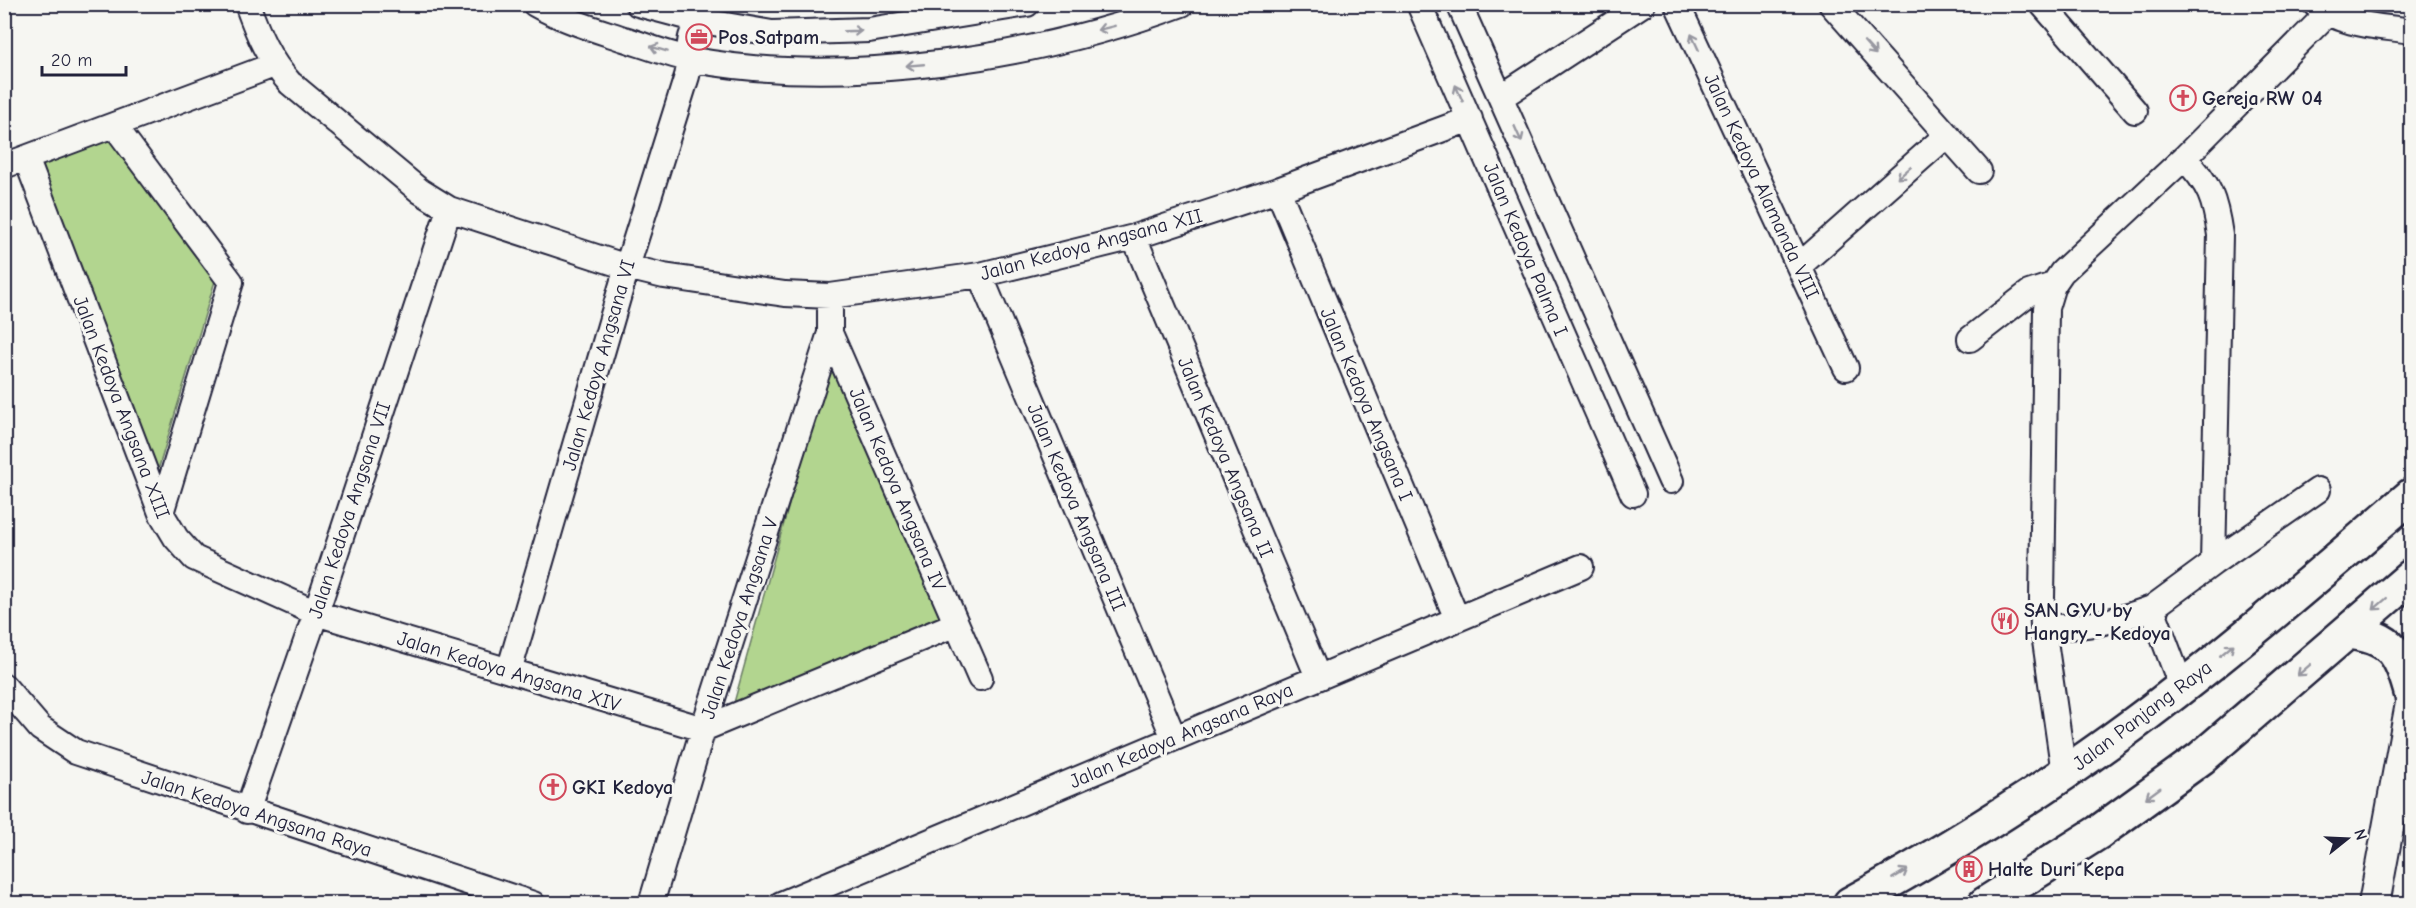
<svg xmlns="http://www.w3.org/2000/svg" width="2416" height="908" font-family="'Comic Neue',sans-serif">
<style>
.green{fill:#b2d58f;stroke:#6a7c65;stroke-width:1.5}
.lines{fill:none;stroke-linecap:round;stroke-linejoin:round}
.minor-casing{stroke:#22223b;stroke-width:28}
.tertiary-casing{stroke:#22223b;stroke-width:34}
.primary-casing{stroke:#22223b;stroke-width:38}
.minor{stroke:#f6f6f2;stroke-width:24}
.tertiary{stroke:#f6f6f2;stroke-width:30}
.primary{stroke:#f6f6f2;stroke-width:33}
.oneway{stroke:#9797a0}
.labels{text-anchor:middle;stroke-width:6;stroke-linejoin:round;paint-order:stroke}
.poi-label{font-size:20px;font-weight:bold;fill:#22223b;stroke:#f6f6f2;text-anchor:start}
.street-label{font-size:20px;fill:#22223b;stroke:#f6f6f2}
</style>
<rect width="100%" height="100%" fill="#f6f6f2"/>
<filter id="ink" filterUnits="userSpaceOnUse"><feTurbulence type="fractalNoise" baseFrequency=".0167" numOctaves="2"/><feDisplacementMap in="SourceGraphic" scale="12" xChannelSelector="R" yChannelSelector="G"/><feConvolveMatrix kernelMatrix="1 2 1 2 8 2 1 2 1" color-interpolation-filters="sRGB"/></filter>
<g filter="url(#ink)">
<path class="green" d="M112,136L221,261L152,490L37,161Z
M832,350L957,629L732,710Z"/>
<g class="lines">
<g class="minor-casing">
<path id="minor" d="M247,4C258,34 268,59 290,83L420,191L449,209L627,267L664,276L785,294L830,296L980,275L1134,237L1278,190L1470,119
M535,4C563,20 594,29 624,39C647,46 671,56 694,60C846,88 1038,58 1182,4
M638,4L702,21L772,33L869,30L1027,4
M1419,4L1633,494
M1459,4L1671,481
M1677,4L1846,368
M1831,4L1979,171
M2042,4L2135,111
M2315,4C2341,26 2379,26 2412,31
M1501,97L1643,4
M114,125L231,282L161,513
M26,158L161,513L176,538L194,558L316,613L703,729L956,624
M4,166L274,65
M1278,190L1457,619
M1134,237L1318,677
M1799,266L1947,135
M980,275L1174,738
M830,296V333L980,678
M1970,339L2029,293L2053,285
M2213,563L2318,490
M2043,627C2085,628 2113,622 2152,608
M509,671L627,267L687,76C693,55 683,36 702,21
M4,686L40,728L76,752L533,904
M2182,688L2152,608L2213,563L2220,235C2215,200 2210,184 2184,158
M2064,773L2043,627L2042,599L2046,308L2053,285L2062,272L2184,158L2327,14
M247,811L316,613L449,209
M651,904L703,729L830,333
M781,904L1581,567"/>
</g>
<g class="tertiary-casing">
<path id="tertiary" d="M2374,904L2412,698"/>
</g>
<g class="primary-casing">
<path id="primary" d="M2348,632C2393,637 2401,654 2412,696
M1850,904C1946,851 2042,792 2131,726C2228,654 2320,574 2412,495
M1985,904L2099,832L2201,758L2412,576"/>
</g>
<use href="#minor" class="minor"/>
<use href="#tertiary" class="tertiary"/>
<use href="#primary" class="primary"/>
</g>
<defs><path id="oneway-shaft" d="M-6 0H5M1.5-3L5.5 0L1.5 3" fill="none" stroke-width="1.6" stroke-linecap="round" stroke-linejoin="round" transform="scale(1.5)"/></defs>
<g class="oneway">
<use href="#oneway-shaft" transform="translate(1106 28) rotate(166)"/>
<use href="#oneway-shaft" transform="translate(853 31) rotate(-2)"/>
<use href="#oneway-shaft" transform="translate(1695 42) rotate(-115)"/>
<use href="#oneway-shaft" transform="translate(1870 48) rotate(48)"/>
<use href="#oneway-shaft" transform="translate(659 49) rotate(-163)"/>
<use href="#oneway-shaft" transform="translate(915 65) rotate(175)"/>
<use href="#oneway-shaft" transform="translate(1459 93) rotate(-114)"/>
<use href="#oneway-shaft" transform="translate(1518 134) rotate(66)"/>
<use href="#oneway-shaft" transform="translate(1904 173) rotate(139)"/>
<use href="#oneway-shaft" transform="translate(2380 604) rotate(139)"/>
<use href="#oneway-shaft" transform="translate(2227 650) rotate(-40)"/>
<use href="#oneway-shaft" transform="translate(2304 670) rotate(139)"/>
<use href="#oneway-shaft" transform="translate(2153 793) rotate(144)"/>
<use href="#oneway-shaft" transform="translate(1900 874) rotate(-31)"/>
</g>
</g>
<defs>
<g id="office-ring" transform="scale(1.35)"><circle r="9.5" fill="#f6f6f2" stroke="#d1495b" stroke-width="1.5"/><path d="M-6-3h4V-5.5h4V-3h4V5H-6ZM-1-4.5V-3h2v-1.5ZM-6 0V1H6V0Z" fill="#d1495b"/></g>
<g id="church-ring" transform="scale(1.35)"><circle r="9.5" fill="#f6f6f2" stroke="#d1495b" stroke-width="1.5"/><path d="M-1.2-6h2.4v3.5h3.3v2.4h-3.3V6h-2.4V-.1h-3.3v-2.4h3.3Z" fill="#d1495b"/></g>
<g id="restaurant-ring" transform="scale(1.35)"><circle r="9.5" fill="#f6f6f2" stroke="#d1495b" stroke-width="1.5"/><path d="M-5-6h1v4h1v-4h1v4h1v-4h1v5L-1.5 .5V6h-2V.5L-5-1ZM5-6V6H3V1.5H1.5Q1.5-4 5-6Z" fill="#d1495b"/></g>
<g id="building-ring" transform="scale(1.35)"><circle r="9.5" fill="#f6f6f2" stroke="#d1495b" stroke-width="1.5"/><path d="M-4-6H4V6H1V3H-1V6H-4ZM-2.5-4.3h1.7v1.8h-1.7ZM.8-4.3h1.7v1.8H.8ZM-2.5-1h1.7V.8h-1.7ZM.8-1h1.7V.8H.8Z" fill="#d1495b"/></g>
</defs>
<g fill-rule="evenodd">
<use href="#office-ring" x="699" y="37"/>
<use href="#church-ring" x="2183" y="98"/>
<use href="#restaurant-ring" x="2005" y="621"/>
<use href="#church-ring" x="553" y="787"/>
<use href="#building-ring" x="1969" y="869"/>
</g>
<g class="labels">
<g class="poi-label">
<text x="718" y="44">Pos Satpam</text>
<text x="2202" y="105">Gereja RW 04</text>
<text x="2024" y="617">SAN GYU by<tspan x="2024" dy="23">Hangry - Kedoya</tspan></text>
<text x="572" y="794">GKI Kedoya</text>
<text x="1988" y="876">Halte Duri Kepa</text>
</g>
<g class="street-label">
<text transform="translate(1762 186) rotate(65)" y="7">Jalan Kedoya Alamanda VIII</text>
<text transform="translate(1091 244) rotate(-15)" y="7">Jalan Kedoya Angsana XII</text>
<text transform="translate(1526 249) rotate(67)" y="7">Jalan Kedoya Palma I</text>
<text transform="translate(598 365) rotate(-74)" y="7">Jalan Kedoya Angsana VI</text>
<text transform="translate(1367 404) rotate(67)" y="7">Jalan Kedoya Angsana I</text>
<text transform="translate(122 407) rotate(69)" y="7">Jalan Kedoya Angsana XIII</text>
<text transform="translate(1226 457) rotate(67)" y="7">Jalan Kedoya Angsana II</text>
<text transform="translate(898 489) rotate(67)" y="7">Jalan Kedoya Angsana IV</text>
<text transform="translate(1077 507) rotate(67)" y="7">Jalan Kedoya Angsana III</text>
<text transform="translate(349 510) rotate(-72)" y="7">Jalan Kedoya Angsana VII</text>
<text transform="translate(739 618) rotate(-72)" y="7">Jalan Kedoya Angsana V</text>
<text transform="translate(509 671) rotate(17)" y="7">Jalan Kedoya Angsana XIV</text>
<text transform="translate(2142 715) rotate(-37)" y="7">Jalan Panjang Raya</text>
<text transform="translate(1181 735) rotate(-23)" y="7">Jalan Kedoya Angsana Raya</text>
<text transform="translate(257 813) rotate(18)" y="7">Jalan Kedoya Angsana Raya</text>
</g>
</g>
<rect width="2416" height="908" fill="none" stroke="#f6f6f2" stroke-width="24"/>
<rect x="12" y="12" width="2392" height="884" fill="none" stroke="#22223b" stroke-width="2" filter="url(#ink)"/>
<g transform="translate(2347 839) rotate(72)" stroke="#f6f6f2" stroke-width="4.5" paint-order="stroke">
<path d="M0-4.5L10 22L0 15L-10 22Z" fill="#22223b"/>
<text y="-9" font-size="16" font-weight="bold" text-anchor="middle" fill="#22223b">N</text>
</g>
<path d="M42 66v9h84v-9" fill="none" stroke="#22223b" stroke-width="3"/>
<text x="51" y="66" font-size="18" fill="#22223b" stroke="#f6f6f2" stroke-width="4.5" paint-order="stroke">20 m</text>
</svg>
